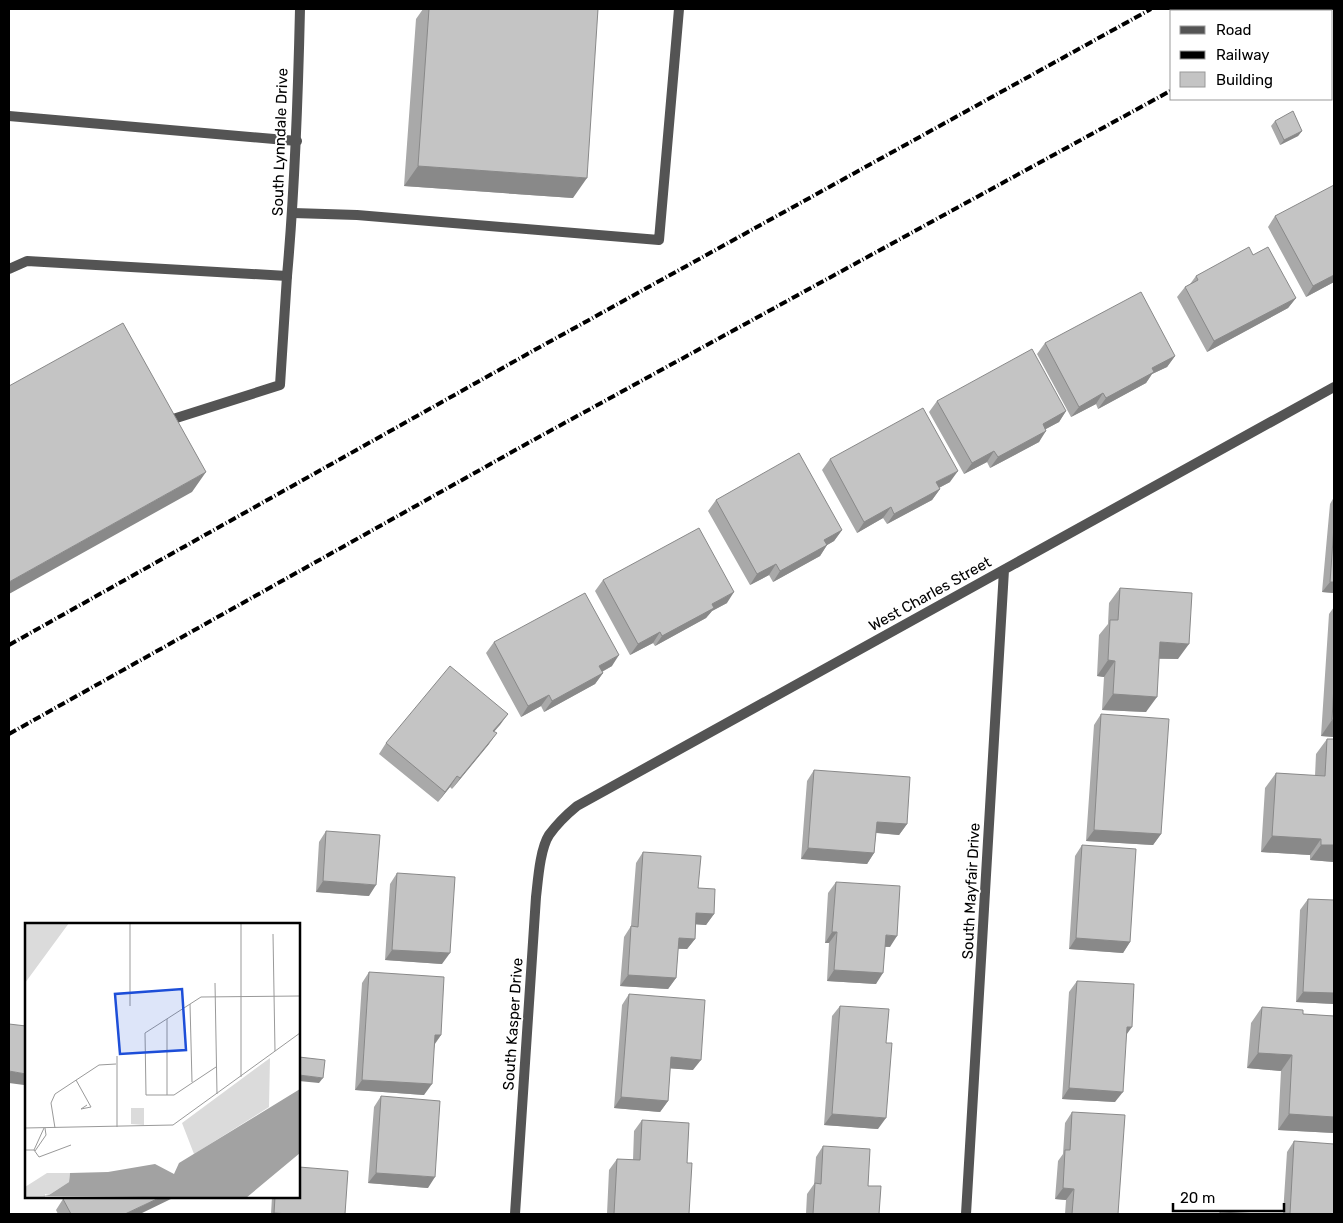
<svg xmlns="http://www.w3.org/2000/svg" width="1343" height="1223" font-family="Rubik,sans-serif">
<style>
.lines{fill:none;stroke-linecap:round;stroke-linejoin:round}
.service{stroke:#545454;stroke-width:10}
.minor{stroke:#545454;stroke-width:10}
.rail{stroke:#000;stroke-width:4;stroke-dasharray:8 2.5 1 2.5;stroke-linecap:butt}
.wall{fill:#a9a9a9}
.shaded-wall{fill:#898989}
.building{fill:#c4c4c4;stroke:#898989}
.labels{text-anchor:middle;stroke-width:4;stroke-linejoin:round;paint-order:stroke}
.street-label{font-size:15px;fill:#000;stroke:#fff}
.inset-road{fill:none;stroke:#999;stroke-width:1}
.view{fill:#1d4ed8;fill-opacity:0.15;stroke:#1d4ed8;stroke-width:2.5}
.inset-edge{fill:none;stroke:#000;stroke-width:2.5}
</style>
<rect width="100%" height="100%" fill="#fff"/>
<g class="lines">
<path class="service" d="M9,116L297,141
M293,213L357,215L659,240L679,9
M9,269L27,261L287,276L280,385L170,420"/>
<path class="minor" d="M287,276C295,187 298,98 300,9
M515,1214L536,897C538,880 540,849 549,835C557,824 566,815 577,806L1334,387
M966,1214L1004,570"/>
<path class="rail" d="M1315,11L1319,9
M9,645L531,352L1151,9
M9,734L528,443L1172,90"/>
</g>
<path class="wall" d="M423,9H598L573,198L404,186L416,19Z
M1275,121L1302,131L1298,136L1280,145L1271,126Z
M1275,216L1334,282L1306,297L1268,227Z
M1253,255L1296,298L1288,308L1207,352L1177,297L1185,287L1190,284L1196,276Z
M1045,343L1175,356L1167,367L1152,374L1146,383L1098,409L1096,404L1071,417L1037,354Z
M937,401L1066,411L1059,422L1045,429L1039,442L990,468L987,462L964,474L929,412Z
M830,459L950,482L939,488L940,489L932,500L887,524L883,518L857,533L822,470Z
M1334,497V593L1322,592L1330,504Z
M716,500L842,530L834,541L827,545L820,556L773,582L769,575L750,585L708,511Z
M603,580L727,603L712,611L706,618L655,646L653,643L630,655L595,591Z
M1120,588L1178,659H1159L1146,712L1102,710L1104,677L1097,676L1099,635L1108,624L1109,603Z
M1334,607V737L1321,736L1329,614Z
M494,642L612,666L602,672L603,673L595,684L544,712L541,706L521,717L486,653Z
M508,714L494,731L489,744L452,789L450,787L438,802L379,754L386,743Z
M1101,714L1161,834L1153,845L1086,841L1094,725Z
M1327,739L1334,862L1310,860V855L1261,852L1265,788L1276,773L1315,776L1316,754Z
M814,770L907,824L899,835L876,833L874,853L867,864L801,859L807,781Z
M326,831L369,896L316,892L319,842Z
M1082,845L1130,942L1123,953L1069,949L1075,856Z
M643,852L698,888L714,914L706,925L696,924L695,939L687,949H678L676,978L668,989L620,986L624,937L631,926L636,863Z
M397,873L442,964L385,960L390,884Z
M836,882L890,947H885L876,984L827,981L829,943H825L828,893Z
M1308,899L1334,1004L1296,1002L1300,910Z
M369,972L441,1035L435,1044L424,1095L355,1090L362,983Z
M1077,981L1126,1036L1115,1102L1062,1099L1069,992Z
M629,994L693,1070L670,1068L668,1101L660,1112L614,1108L622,1005Z
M840,1006L878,1129L824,1125L832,1016Z
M1262,1007L1303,1014L1334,1016V1133L1278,1130L1281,1071L1247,1068L1251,1023Z
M381,1096L428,1188L368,1183L374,1107Z
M1072,1112L1118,1214H1065L1066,1200L1055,1199L1058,1161L1063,1154L1065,1123Z
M642,1120L687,1163L689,1214H607L609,1170L617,1159L633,1160L634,1131Z
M1294,1141L1334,1214H1283L1287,1152Z
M823,1146L868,1186L879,1214H806L807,1194L814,1184L816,1157Z
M272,1197H299L345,1214H271Z
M63,1199L140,1214H58L56,1210Z"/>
<path class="shaded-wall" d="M1302,131L1298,136L1280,145L1284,140Z
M418,166L587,178L573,198L404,186Z
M1334,275V282L1306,297L1313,286Z
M1296,298L1288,308L1207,352L1214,341Z
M1175,356L1167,367L1152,374L1146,383L1098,409L1106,398L1152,368Z
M1103,393L1096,404L1071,417L1079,407Z
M1066,411L1059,422L1035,435L1043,424Z
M1046,431L1039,442L990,468L998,457Z
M994,451L987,462L964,474L972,463Z
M958,471L950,482L929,493L936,482Z
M206,472L192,492L9,594V582Z
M940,489L932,500L887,524L894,514Z
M891,507L883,518L857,533L864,522Z
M842,530L834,541L817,551L824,540Z
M827,545L820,556L773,582L780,571Z
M776,564L769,575L750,585L757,574Z
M1330,582H1334V593L1322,592Z
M734,592L727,603L712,611L706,618L655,646L662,636L712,604Z
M660,632L653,643L630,655L638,644Z
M1160,642L1189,644L1178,659L1149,658Z
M619,655L612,666L592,677L599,666Z
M1108,660L1115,661L1104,677L1097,676Z
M603,673L595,684L544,712L552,701Z
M1113,694L1157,697L1146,712L1102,710Z
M549,695L541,706L521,717L528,706Z
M508,714L500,725L486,741L493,731Z
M1332,720H1334V737L1321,736Z
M497,733L489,744L452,789L460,778Z
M457,776L450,787L438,802L445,792Z
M877,822L907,824L899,835L869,832Z
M1094,830L1161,834L1153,845L1086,841Z
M1272,836L1321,839L1310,855L1261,852Z
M1321,845H1334V862L1310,860Z
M808,848L874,853L867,864L801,859Z
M323,881L376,885L369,896L316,892Z
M696,913L714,914L706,925L689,924Z
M832,932H837L829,943H825Z
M886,935L897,936L890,947L878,946Z
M679,938L695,939L687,949L671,948Z
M1076,938L1130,942L1123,953L1069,949Z
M392,950L450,953L442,964L385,960Z
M834,970L883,973L876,984L827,981Z
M628,975L676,978L668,989L620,986Z
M1303,992L1334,993V1004L1296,1002Z
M1127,1027H1132L1124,1038Z
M435,1035H441L433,1046Z
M1258,1053L1292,1055L1281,1071L1247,1068Z
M671,1057L701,1060L693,1070L664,1068Z
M9,1071L26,1074V1081L24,1085L9,1083Z
M299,1075L323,1078L319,1083L299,1081Z
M362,1080L432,1084L424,1095L355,1090Z
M1069,1088L1123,1092L1115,1102L1062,1099Z
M621,1097L668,1101L660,1112L614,1108Z
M832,1114L886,1118L878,1129L824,1125Z
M1289,1114L1334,1117V1133L1278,1130Z
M376,1173L435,1177L428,1188L368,1183Z
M1063,1188L1074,1189L1066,1200L1055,1199Z
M161,1197H175L140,1214H125Z"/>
<path class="building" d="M429,9H598L587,178L418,166Z
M1293,111L1302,131L1284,140L1275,121Z
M1334,185V275L1313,286L1275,216Z
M1249,247L1253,255L1268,247L1296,298L1214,341L1185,287L1198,280L1196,276Z
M1141,292L1175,356L1152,368L1154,372L1106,398L1103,393L1079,407L1045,343Z
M123,323L206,472L9,582V386Z
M1032,349L1066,411L1043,424L1046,431L998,457L994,451L972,463L937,401Z
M923,408L958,471L936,482L940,489L894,514L891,507L864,522L830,459Z
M799,453L842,530L824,540L827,545L780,571L776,564L757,574L716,500Z
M1334,526V582H1330Z
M699,528L734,592L712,604L714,608L662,636L660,632L638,644L603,580Z
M1120,588L1192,593L1189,644L1160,642L1157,697L1113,694L1115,661L1108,660L1110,620H1118Z
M585,593L619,655L599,666L603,673L552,701L549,695L528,706L494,642Z
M450,666L508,714L493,731L497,733L460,778L457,776L445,792L386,743Z
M1334,685V720H1332Z
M1101,714L1169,719L1161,834L1094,830Z
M1327,739H1334V845H1321V839L1272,836L1276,773L1325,776Z
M814,770L910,777L907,824L877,822L874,853L808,848Z
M326,831L380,835L376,885L323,881Z
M1082,845L1136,849L1130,942L1076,938Z
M643,852L701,856L698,888L715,889L714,914L696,913L695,939L679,938L676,978L628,975L631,926L638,927Z
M397,873L455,877L450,953L392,950Z
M836,882L900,886L897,936L886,935L883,973L834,970L837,932H832Z
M1308,899L1334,900V993L1303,992Z
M369,972L444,977L441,1035H435L432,1084L362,1080Z
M1077,981L1134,984L1132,1027H1127L1123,1092L1069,1088Z
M629,994L705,1000L701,1060L671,1057L668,1101L621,1097Z
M840,1006L889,1009L886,1043H892L886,1118L832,1114Z
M1262,1007L1303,1010V1014L1334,1016V1117L1289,1114L1292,1055L1258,1053Z
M9,1024L26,1026V1074L9,1071Z
M299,1057L325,1060L323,1078L299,1075Z
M381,1096L440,1101L435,1177L376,1173Z
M1072,1112L1125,1115L1118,1214H1072L1074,1189L1063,1188L1065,1150H1070Z
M642,1120L689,1123L687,1163H692L689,1214H614L617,1159L640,1160Z
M1294,1141L1334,1144V1214H1290Z
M823,1146L870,1149L868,1186H881L879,1214H813L815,1183L821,1184Z
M299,1167L348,1171L345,1214H290L274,1213L275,1197H299Z
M68,1197H161L125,1214H71L63,1199Z
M1220,1212L1261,1214H1220Z"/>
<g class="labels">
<g class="street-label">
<text transform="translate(280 142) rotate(-88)" y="5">South Lynndale Drive</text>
<text transform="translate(930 594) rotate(-29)" y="5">West Charles Street</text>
<text transform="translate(971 891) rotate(-87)" y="5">South Mayfair Drive</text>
<text transform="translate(513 1024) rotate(-86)" y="5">South Kasper Drive</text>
</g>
</g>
<g transform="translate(25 923)">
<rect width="275" height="275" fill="#fff"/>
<path d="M0,0H44L0,60ZM245,135L244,184L169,231L157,200ZM106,185H119V202L106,201ZM22,250H45L44,259L24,272L20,271V275H0V264Z" fill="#dbdbdb"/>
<path d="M275,166V230L221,275L18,273L24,272L44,259L45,250L83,249L130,241L149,251L154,240Z" fill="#a2a2a2"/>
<path class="inset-road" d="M105,0V83M216,0V154M248,11L250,128M190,60L192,171M165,81L167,159M142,96V172M191,144L149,172H121L120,110L176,74L275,73M51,157L66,184L56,186L62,182M92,204V133M0,205L148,202L275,110M30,205L26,180L30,171L74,142L91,141M0,227H9L14,234L46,222M9,227L19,205M10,228L21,212L20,205"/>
<path class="view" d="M157,66L161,127L95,131L90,71Z"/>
<rect width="275" height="275" class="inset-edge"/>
</g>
<rect width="1343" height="1223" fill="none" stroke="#000000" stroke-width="20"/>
<rect x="1170" y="10" width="162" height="90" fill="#ffffff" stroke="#999999"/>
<rect x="1180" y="26" width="25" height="8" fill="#545454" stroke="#999999"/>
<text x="1216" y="35" font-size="15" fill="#000000">Road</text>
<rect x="1180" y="51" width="25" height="8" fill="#000000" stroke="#999999"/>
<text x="1216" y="60" font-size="15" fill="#000000">Railway</text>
<rect x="1180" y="72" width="25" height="15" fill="#c4c4c4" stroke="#999999"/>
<text x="1216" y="85" font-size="15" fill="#000000">Building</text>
<path d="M1173 1203v8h111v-8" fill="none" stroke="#000000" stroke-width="2.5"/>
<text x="1180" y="1203" font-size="15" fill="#000000" stroke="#ffffff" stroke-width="4" paint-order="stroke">20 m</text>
</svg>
